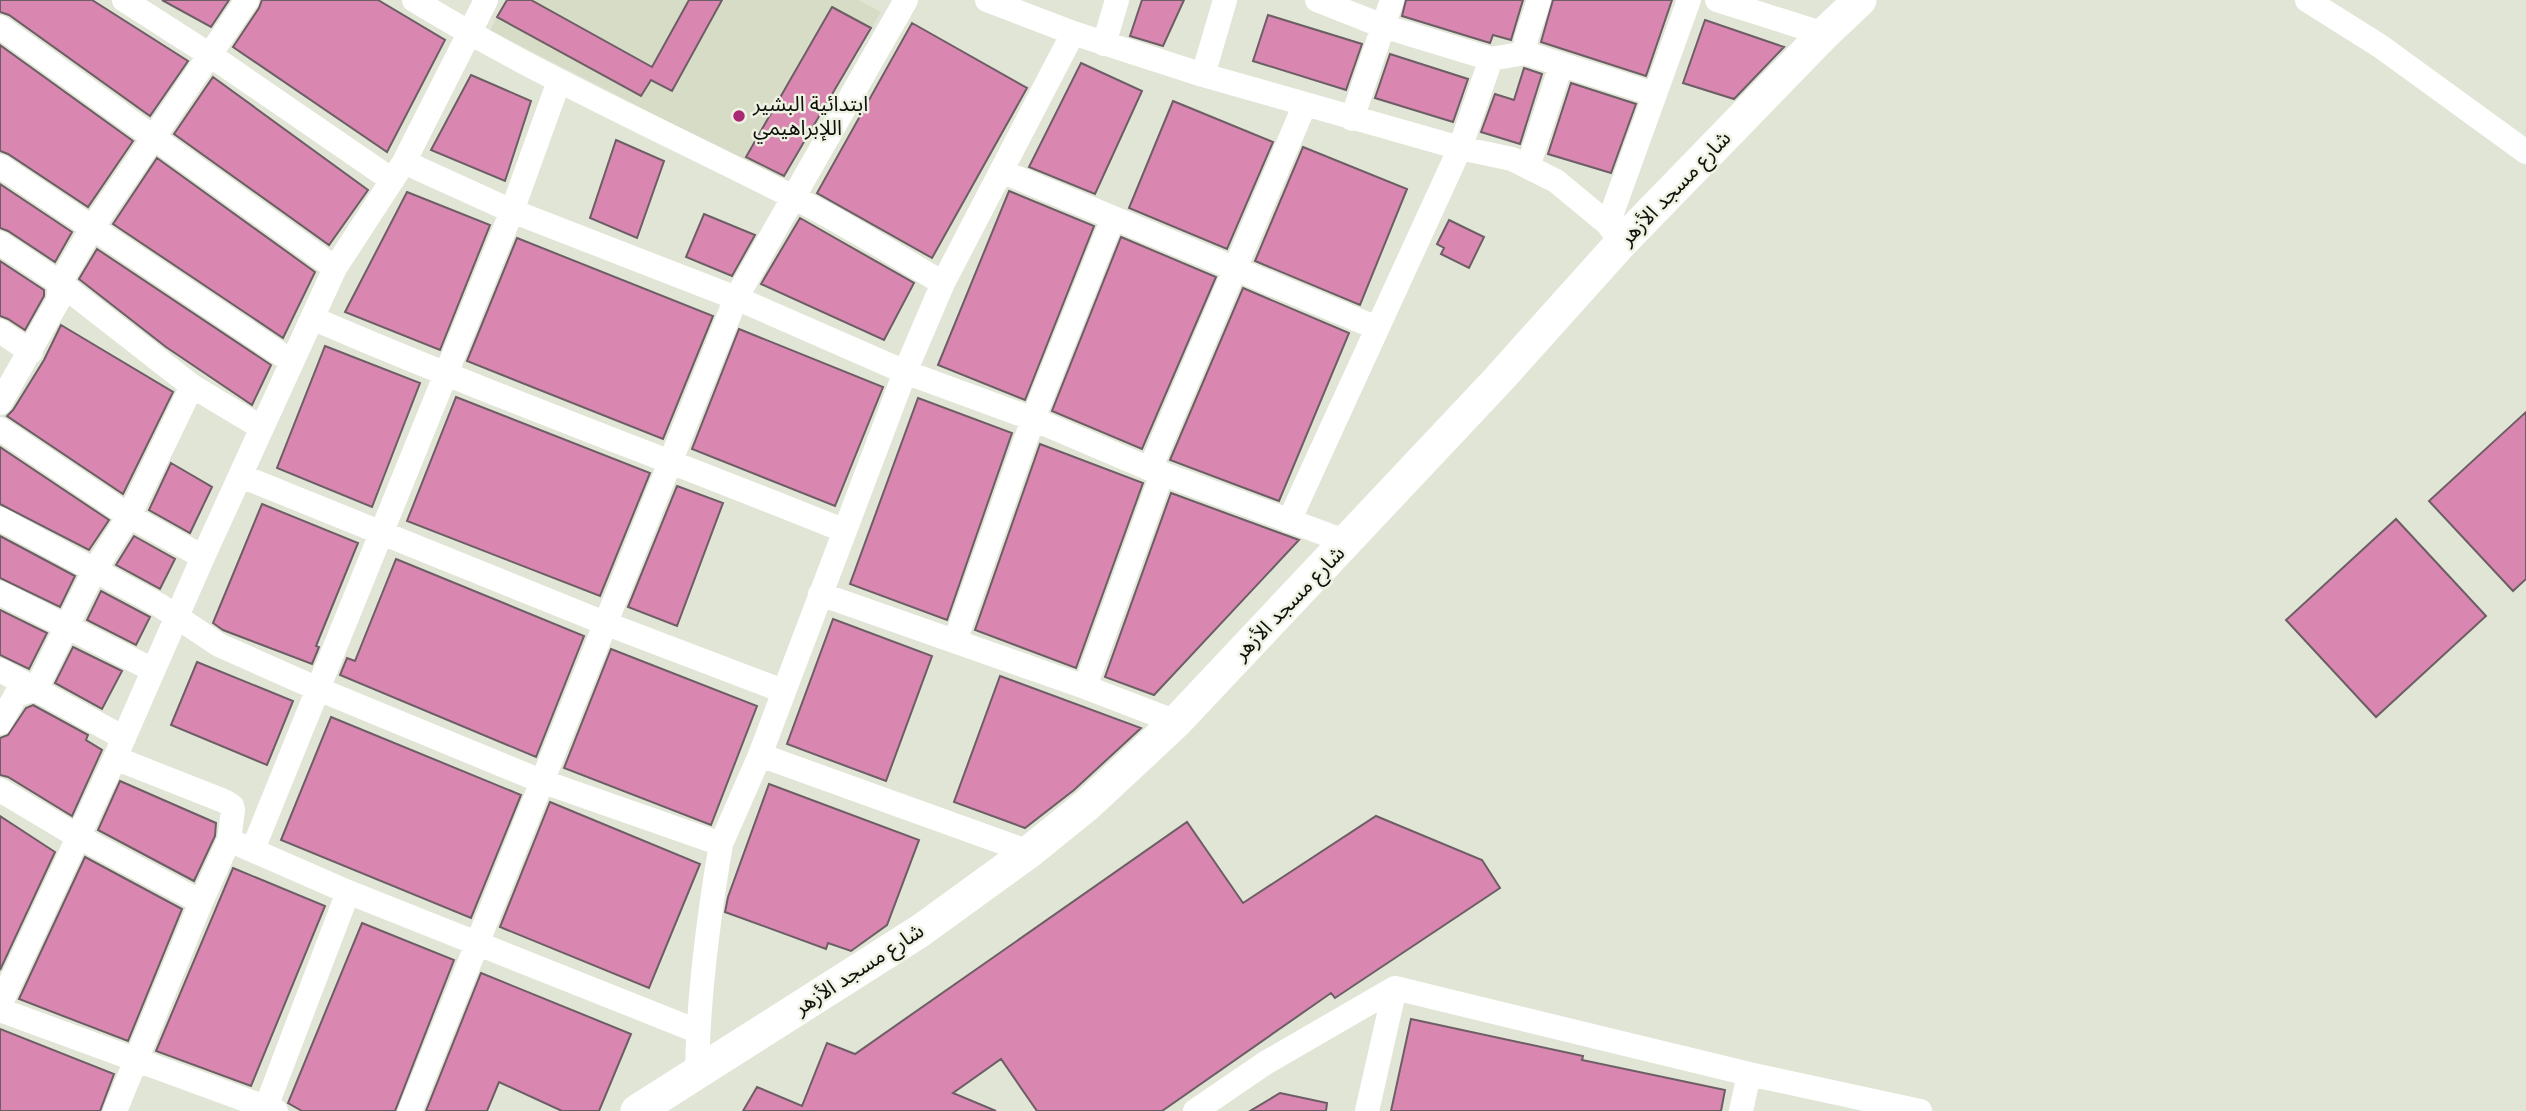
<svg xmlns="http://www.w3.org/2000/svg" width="2526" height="1111" font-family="Figtree,'Noto Sans Arabic',sans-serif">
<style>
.built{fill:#d6dcc5}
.building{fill:#d987b1;stroke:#6d5e65;stroke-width:2}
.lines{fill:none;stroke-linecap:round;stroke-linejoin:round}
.street{stroke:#fff;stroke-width:24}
.secondary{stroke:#fff;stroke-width:33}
.poi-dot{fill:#a92976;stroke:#eef2e2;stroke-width:2.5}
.labels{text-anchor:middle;stroke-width:5;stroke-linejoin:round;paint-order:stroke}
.poi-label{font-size:21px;fill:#0f100b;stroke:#eef2e2;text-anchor:start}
.street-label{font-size:21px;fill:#0f100b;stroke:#eef2e2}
</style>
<rect width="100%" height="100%" fill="#e0e5d5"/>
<path class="built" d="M506,0H858L881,12L782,180L490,30Z"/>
<path class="building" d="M0,0H92L188,61L150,116L9,15L0,12Z
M162,0H229L211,27Z
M262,0H378L445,40L387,152L233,47L259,8Z
M507,0H531L652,67L689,0H722L672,91L651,80L641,96L497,17Z
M1142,0H1184L1163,46L1130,36Z
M1406,0H1523L1511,40L1493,35L1490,43L1402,16Z
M1553,0H1672L1646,76L1541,42Z
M832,7L871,28L784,176L746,157Z
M1268,15L1362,44L1346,90L1253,61Z
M1705,20L1784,47L1734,99L1683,83Z
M912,23L1027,88L932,258L817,193Z
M0,45L133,141L88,207L8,154L0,151Z
M1390,54L1468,79L1453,122L1375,98Z
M1081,63L1142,91L1095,194L1029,167Z
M1524,68L1542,74L1520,144L1481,132L1495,94L1514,100Z
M471,75L531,101L505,181L431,150Z
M213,77L368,190L329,245L174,134Z
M1571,83L1636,104L1611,173L1548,154Z
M1173,101L1273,142L1227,249L1129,208Z
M616,140L664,161L637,238L590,218Z
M1303,147L1407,189L1360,305L1255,261Z
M157,158L315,272L283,338L113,224Z
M0,184L72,232L55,262L8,231L0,228Z
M1009,191L1094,226L1025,400L938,365Z
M407,192L490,225L440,350L345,312Z
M704,214L755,235L732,276L686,257Z
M800,218L914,283L884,340L761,284Z
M1449,220L1484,237L1469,268L1441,254L1444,248L1437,244Z
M1121,237L1216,277L1142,449L1052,411Z
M517,238L713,316L663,439L467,361Z
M97,249L271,365L252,405L166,347L79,279Z
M0,261L44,290V296L25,330L8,319L0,316Z
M1243,288L1349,333L1279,501L1170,460Z
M61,325L173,392L123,494L7,416L13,410L44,360Z
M739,329L883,387L835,506L692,449Z
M325,346L420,383L372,507L277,468Z
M456,397L650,473L600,596L407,521Z
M918,398L1012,433L947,620L850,584Z
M2526,412V579L2513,591L2429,501Z
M1040,444L1143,483L1076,668L975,630Z
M0,447L109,520L89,550L0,504Z
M171,463L212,487L190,533L149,510Z
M677,486L723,503L677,626L628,607Z
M1171,493L1299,540L1154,695L1105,677Z
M262,504L358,543L316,646L319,647L312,664L223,630L213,623Z
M2396,519L2486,616L2376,717L2286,620Z
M0,536L75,576L60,607L0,578Z
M134,536L175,559L160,589L116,565Z
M396,559L584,636L536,757L340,675L347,658L355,661Z
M101,591L150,617L136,645L87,620Z
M0,610L47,633L29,669L0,655Z
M833,619L932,656L886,781L787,744Z
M73,647L122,671L102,709L55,683Z
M611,649L757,706L711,825L564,768Z
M197,662L293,701L267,765L171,725Z
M1000,676L1141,728L1074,790L1025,828L954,802Z
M33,705L88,735L86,740L102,750L72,816L8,777L0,775V738L8,735L26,708Z
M331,717L521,795L471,918L281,840Z
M120,781L216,823L215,836L194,881L98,830Z
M769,784L919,840L887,925L851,951L828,943L826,949L725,912L728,897Z
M550,802L700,864L649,988L500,927Z
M0,816L55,852L0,970Z
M1376,816L1482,860L1500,888L1335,998L1331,993L1162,1111H1037L1001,1059L953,1093L996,1111H743L757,1087L802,1106L827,1043L855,1054L1187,822L1243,903Z
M85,857L182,909L128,1041L19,999Z
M233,868L325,906L251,1086L156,1051Z
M362,923L454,960L395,1111H302L288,1103Z
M481,973L631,1034L599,1111H562L499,1082L487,1111H426Z
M1411,1019L1583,1056L1582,1060L1725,1090L1721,1111H1391Z
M0,1029L114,1074L100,1111H0Z
M1280,1093L1327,1103L1326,1111H1250Z"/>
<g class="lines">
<path class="street" d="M124,0L210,55L392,180
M414,0C535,74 665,132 791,196C843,222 893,254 943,283
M987,0L1073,33L1203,75L1460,148L1512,159L1556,181L1608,224L1621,243
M1317,0L1383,26L1491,59L1525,53L1654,94
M1717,0L1824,34
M2307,0L2380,46L2526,152
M0,27L335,268
M1104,44L1117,0
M1525,53L1526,39L1539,0
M1203,75L1225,0
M1352,119L1392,0
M404,162L512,211L736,298L905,372L1033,419L1150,469L1347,542
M0,166L291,361
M1528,167L1561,65
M1001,171L1377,328
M1608,224L1689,0
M0,243L60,283L192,386L262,428
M312,318C488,394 667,459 845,531
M0,331L31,352
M0,403L58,301L60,283L92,228L247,0
M0,429L129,516L203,557
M1150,469L1305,104
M241,476L607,624L783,691
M0,519L159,605L219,645L318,689L541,781L721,844C708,920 698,996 697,1074
M1289,521L1460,148L1491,59
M0,593L153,670
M820,594L1085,687L1176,722
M955,641L1033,419L1113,218
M0,670L124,738
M1085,687L1162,474
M0,723L16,695L36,689L94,571L129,516L192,386
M760,755L1029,852
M0,790L77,836L201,902
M229,840L348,892L697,1031
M721,844L760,755L905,372L943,283L1073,33
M253,849L512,211L559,81
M0,1005L115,758L203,557L335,268L404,162L486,0
M0,1010L276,1111
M266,1107L348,892
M115,1111L201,902L229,840L233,810L232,806L224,801L115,758
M410,1111L736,298L906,0
M1195,1111L1267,1062L1395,988L1749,1074L1920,1111
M1367,1111L1395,988
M1741,1111L1749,1074"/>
<path class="secondary" d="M637,1111L920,931L1029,852L1087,805L1176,722L1498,380L1621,243L1824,34L1860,0"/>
</g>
<circle class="poi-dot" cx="739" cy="116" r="7"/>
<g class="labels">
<g class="poi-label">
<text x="753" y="111">ابتدائية البشير<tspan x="753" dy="24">اللإبراهيمي</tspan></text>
</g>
<g class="street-label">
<text transform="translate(1675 188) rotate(-46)" y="7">شارع مسجد الأزهر</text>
<text transform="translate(1289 603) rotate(-46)" y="7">شارع مسجد الأزهر</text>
<text transform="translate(859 969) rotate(-33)" y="7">شارع مسجد الأزهر</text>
</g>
</g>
</svg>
